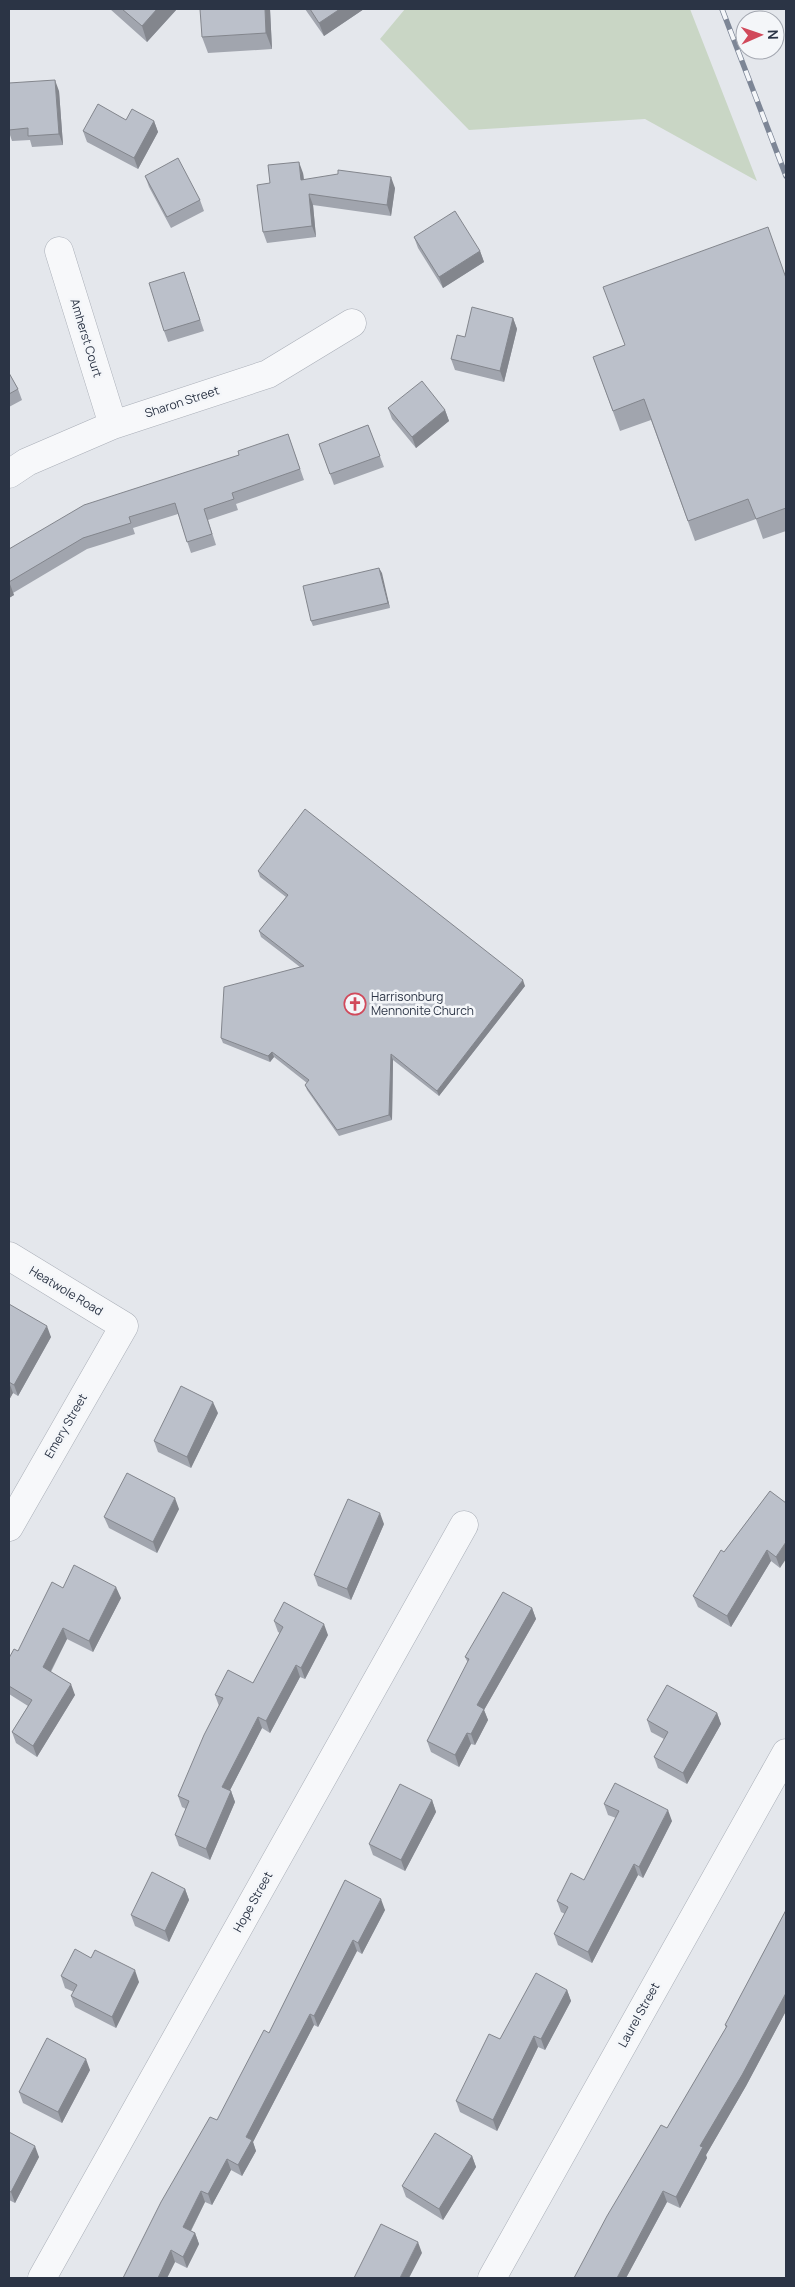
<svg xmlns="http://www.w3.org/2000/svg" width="795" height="2287" font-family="Manrope,sans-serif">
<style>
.green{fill:#c9d6c5}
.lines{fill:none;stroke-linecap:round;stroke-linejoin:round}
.minor-casing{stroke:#a9aeb7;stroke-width:29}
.minor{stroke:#f7f8fa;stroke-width:28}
.rail-casing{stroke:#7d8696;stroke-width:5.5}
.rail{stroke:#f4f6f9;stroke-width:4;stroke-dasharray:11;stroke-linecap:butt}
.wall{fill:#a1a5ae}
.shaded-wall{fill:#83868d}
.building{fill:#bbc0ca;stroke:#83868d}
.labels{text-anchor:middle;stroke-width:5;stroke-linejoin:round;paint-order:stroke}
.street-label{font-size:12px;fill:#2b3445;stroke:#f4f6f9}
.poi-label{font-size:12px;fill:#2b3445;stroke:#f4f6f9;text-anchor:start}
</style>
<rect width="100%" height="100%" fill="#e4e7ec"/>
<path class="green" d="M405,9H690L757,181L645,119L469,130L380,39Z"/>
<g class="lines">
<g class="minor-casing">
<path id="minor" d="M59,251L113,425
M9,474L27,462L113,425L268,374L352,323
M9,1256L124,1326L9,1527
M42,2278L464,1525
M492,2278L786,1753"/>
</g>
<use href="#minor" class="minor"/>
<g class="rail-casing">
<path id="rail" d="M722,9L786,176"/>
</g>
<use href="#rail" class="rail"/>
</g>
<path class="wall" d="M110,9H177L147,42Z
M270,9L272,49L208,53L202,37Z
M305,9H364L324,36Z
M9,83L59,91L63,145L32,147L30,140L12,141L9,132Z
M126,120L154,121L158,132L138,169L87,142L83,131Z
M303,173L304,179L395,188L391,216L313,205L316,237L267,243L263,232L270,183Z
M145,176L200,200L204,211L171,228L149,187Z
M414,237L480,251L484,262L443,288L418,248Z
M184,272L204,331L168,342L164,331Z
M786,278V531L763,539L756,519L695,541L651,420L620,431L593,357L625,345Z
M513,318L517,329L504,382L455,370L451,359L465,337Z
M9,373L18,389L22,400L9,407Z
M388,408L445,410L449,421L416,448L392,419Z
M368,425L384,467L334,485L319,444Z
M288,434L304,480L236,504L238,510L208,520L216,545L191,553L178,514L133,528L135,534L87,549L13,593L14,595L9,598V549L239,455Z
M379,568L390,608L313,626L311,621Z
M258,871L525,986L439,1096L393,1060L392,1120L339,1136L307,1090L305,1085L307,1083L274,1057L270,1062L223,1043L221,1038L300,967L261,937L259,931L286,897L260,877Z
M9,1304L51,1337L18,1396L13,1393L9,1400Z
M218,1413L191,1468L158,1452L154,1441Z
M770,1491L780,1568L771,1561L731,1627L698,1607L693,1596L724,1552Z
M179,1509L157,1553L109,1528L104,1517Z
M384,1524L351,1600L318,1586L314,1575Z
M63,1588L121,1598L93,1652L67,1639L51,1672L75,1695L37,1757L16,1743L12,1732L28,1706L9,1694V1658L18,1651Z
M532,1608L536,1619L484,1710L488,1720L475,1745L471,1744L459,1767L431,1752L427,1741L468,1663L465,1657Z
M274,1621L328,1635L305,1679L300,1677L270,1733L262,1728L230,1790L231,1791L235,1802L210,1860L179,1846L175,1835L186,1809L182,1807L178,1796L219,1706L215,1695L253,1683L280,1633L278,1632Z
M717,1713L721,1724L687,1784L658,1768L654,1757L664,1739L651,1732L647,1720Z
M432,1800L436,1812L405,1871L373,1855L369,1844Z
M604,1804L672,1821L643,1878L638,1875L592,1963L558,1945L554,1934L565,1914L561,1912L557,1901L584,1880L616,1818L608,1815Z
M345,1880L385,1910L362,1954L357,1951L318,2027L314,2025L253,2142L256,2151L242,2176L231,2170L212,2205L205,2202L191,2231L195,2233L199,2244L187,2268L175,2262L167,2278H123L269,2033Z
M185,1889L189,1900L169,1942L135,1926L131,1915Z
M786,1910V2011L746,2086L706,2155L707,2158L680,2208L667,2202L626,2278L667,2128L726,2028L725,2025Z
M91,1958L139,1982L116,2028L75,2007L71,1996L74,1992L65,1988L61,1976Z
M567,1990L571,2001L545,2050L538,2047L497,2131L460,2112L456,2101Z
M90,2070L62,2123L23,2103L19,2092Z
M9,2132L39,2157L15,2203L9,2200Z
M472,2156L476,2167L443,2220L406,2197L402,2186Z"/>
<path class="shaded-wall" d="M157,9H177L147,42L142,26Z
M265,9H270L272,49L266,33Z
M340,9H364L324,36L319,23Z
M55,80L59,91L63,145L59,134Z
M154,121L158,132L138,169L134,158Z
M299,162L303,173L305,191L301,180Z
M391,177L395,188L391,216L387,205Z
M309,194L313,205L316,237L312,226Z
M480,251L484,262L443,288L439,277Z
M513,318L517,329L504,382L500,371Z
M445,410L449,421L416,448L412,437Z
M379,568L382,573L390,608L388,603Z
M10,584L14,595L9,598V585Z
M523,980L525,986L439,1096L437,1091Z
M272,1052L274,1057L270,1062L268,1056Z
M391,1054L393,1060L392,1120L389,1115Z
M47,1326L51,1337L18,1396L14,1385Z
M9,1382L13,1393L9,1400Z
M213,1402L218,1413L191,1468L187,1457Z
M175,1498L179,1509L157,1553L153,1542Z
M380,1513L384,1524L351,1600L347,1589Z
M786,1542V1559L780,1568L776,1557Z
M767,1550L771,1561L731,1627L727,1616Z
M116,1587L121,1598L93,1652L89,1641Z
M532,1608L536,1619L484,1710L488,1720L475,1745L471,1734L477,1705Z
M324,1624L328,1635L305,1679L301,1668Z
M63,1628L67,1639L47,1678L43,1667Z
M296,1665L300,1677L270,1733L266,1721Z
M71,1684L75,1695L37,1757L33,1746Z
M717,1713L721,1724L687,1784L683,1773Z
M258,1717L262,1728L226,1798L222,1787Z
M467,1733L471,1744L459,1767L455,1755Z
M231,1791L235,1802L210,1860L206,1849Z
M432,1800L436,1812L405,1871L401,1860Z
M668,1810L672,1821L643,1878L639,1867Z
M634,1864L638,1875L592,1963L588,1952Z
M185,1889L189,1900L169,1942L165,1931Z
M381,1899L385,1910L362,1954L358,1943Z
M353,1940L357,1951L318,2027L314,2016Z
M135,1970L139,1982L116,2028L112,2017Z
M567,1990L571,2001L545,2050L541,2039Z
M786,1993V2011L746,2086L706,2155L707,2158L680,2208L676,2197L700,2146Z
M310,2014L314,2025L253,2142L256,2151L242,2176L238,2165L246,2137Z
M534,2036L538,2047L497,2131L493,2120Z
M86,2059L90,2070L62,2123L58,2112Z
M35,2146L39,2157L15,2203L11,2192Z
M472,2156L476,2167L443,2220L439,2209Z
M227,2159L231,2170L212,2205L208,2194Z
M201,2191L205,2202L187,2238L183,2227Z
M663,2191L667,2202L626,2278H617Z
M195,2233L199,2244L187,2268L183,2257Z
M418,2242L422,2253L409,2278H400Z
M171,2250L175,2262L167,2278H158Z"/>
<path class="building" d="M122,9H157L142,26Z
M200,9H265L266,33L202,37Z
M310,9H340L319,23Z
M55,80L59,134L28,136V128L9,130V83Z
M98,104L126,120L132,109L154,121L134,158L83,131Z
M178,158L200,200L167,217L145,176Z
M299,162L301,180L338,174V170L391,177L387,205L309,194L312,226L263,232L257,185L270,183L268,165Z
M455,211L480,251L439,277L414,237Z
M768,227L786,278V508L756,519L748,499L688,521L644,399L613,411L593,357L625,345L603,287Z
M184,272L200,320L164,331L149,283Z
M472,307L513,318L500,371L451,359L457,335L465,337Z
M9,373L18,389L9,394Z
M422,381L445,410L412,437L388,408Z
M368,425L380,456L330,474L319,444Z
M288,434L300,469L232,493L234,499L204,509L212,534L187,542L175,503L129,517L131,523L83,538L9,582V549L84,505L239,455L238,451Z
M379,568L388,603L311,621L303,586Z
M305,809L523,980L437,1091L391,1054L389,1115L337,1130L305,1085L309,1080L272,1052L268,1056L221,1038L224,987L304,966L259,931L288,895L258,871Z
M9,1304L47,1326L14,1385L9,1382Z
M181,1386L213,1402L187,1457L154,1441Z
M127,1473L175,1498L153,1542L104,1517Z
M770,1491L786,1503V1542L776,1557L767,1550L727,1616L693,1596L721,1550L724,1552Z
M348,1499L380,1513L347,1589L314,1575Z
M74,1565L116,1587L89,1641L63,1628L43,1667L71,1684L33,1746L12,1732L32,1700L9,1686V1658L14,1649L18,1651L52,1582L63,1588Z
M503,1592L532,1608L477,1705L484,1709L471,1734L467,1733L455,1755L427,1741L469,1659L465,1657Z
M284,1602L324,1624L301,1668L296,1665L266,1721L258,1717L222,1787L231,1791L206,1849L175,1835L189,1801L178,1796L204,1735L223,1698L215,1695L228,1670L253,1683L283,1627L274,1621Z
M667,1685L717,1713L683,1773L654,1757L668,1732L647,1720Z
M615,1783L668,1810L639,1867L634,1864L588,1952L554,1934L568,1907L557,1901L571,1873L584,1880L619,1811L604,1804Z
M400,1784L432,1800L401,1860L369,1844Z
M152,1872L185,1889L165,1931L131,1915Z
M345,1880L381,1899L358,1943L353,1940L314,2016L310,2014L246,2137L252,2140L238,2165L227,2159L208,2194L201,2191L183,2227L195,2233L183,2257L171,2250L158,2278H123L161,2202L210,2117L217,2120L264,2030L269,2033Z
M786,1910V1993L742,2075L700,2146L703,2147L676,2197L663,2191L617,2278H574L607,2216L661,2125L667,2128L727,2026L725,2025Z
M75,1949L91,1958L95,1950L135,1970L112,2017L71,1996L77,1985L61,1976Z
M536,1973L567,1990L541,2039L534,2036L493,2120L456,2101L489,2034L500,2039Z
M47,2038L86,2059L58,2112L19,2092Z
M9,2132L35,2146L11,2192L9,2191Z
M435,2133L472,2156L439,2209L402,2186Z
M381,2224L418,2242L400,2278H354Z"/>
<defs>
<g id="church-ring" transform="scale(1.125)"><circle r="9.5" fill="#f4f6f9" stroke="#d1495b" stroke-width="1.5"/><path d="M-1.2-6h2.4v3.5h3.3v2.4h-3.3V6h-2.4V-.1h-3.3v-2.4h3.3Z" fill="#d1495b"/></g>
</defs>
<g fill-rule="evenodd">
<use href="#church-ring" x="355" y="1004"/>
</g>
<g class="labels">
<g class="street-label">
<text transform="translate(86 338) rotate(73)" y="4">Amherst Court</text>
<text transform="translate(182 402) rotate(-18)" y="4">Sharon Street</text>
<text transform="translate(66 1291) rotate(31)" y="4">Heatwole Road</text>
<text transform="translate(66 1426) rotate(-60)" y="4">Emery Street</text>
<text transform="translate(253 1902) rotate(-61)" y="4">Hope Street</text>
<text transform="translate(639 2015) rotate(-61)" y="4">Laurel Street</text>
</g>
<g class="poi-label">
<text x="371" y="1001">Harrisonburg<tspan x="371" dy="14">Mennonite Church</tspan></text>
</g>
</g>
<rect width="795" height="2287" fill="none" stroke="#2b3445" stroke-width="20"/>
<g transform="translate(760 35) rotate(88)"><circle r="24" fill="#f4f6f9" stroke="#a4a8b1"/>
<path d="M0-4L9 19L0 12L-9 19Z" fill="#d1495b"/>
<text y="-8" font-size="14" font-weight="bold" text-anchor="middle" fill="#2b3445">N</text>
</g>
</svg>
